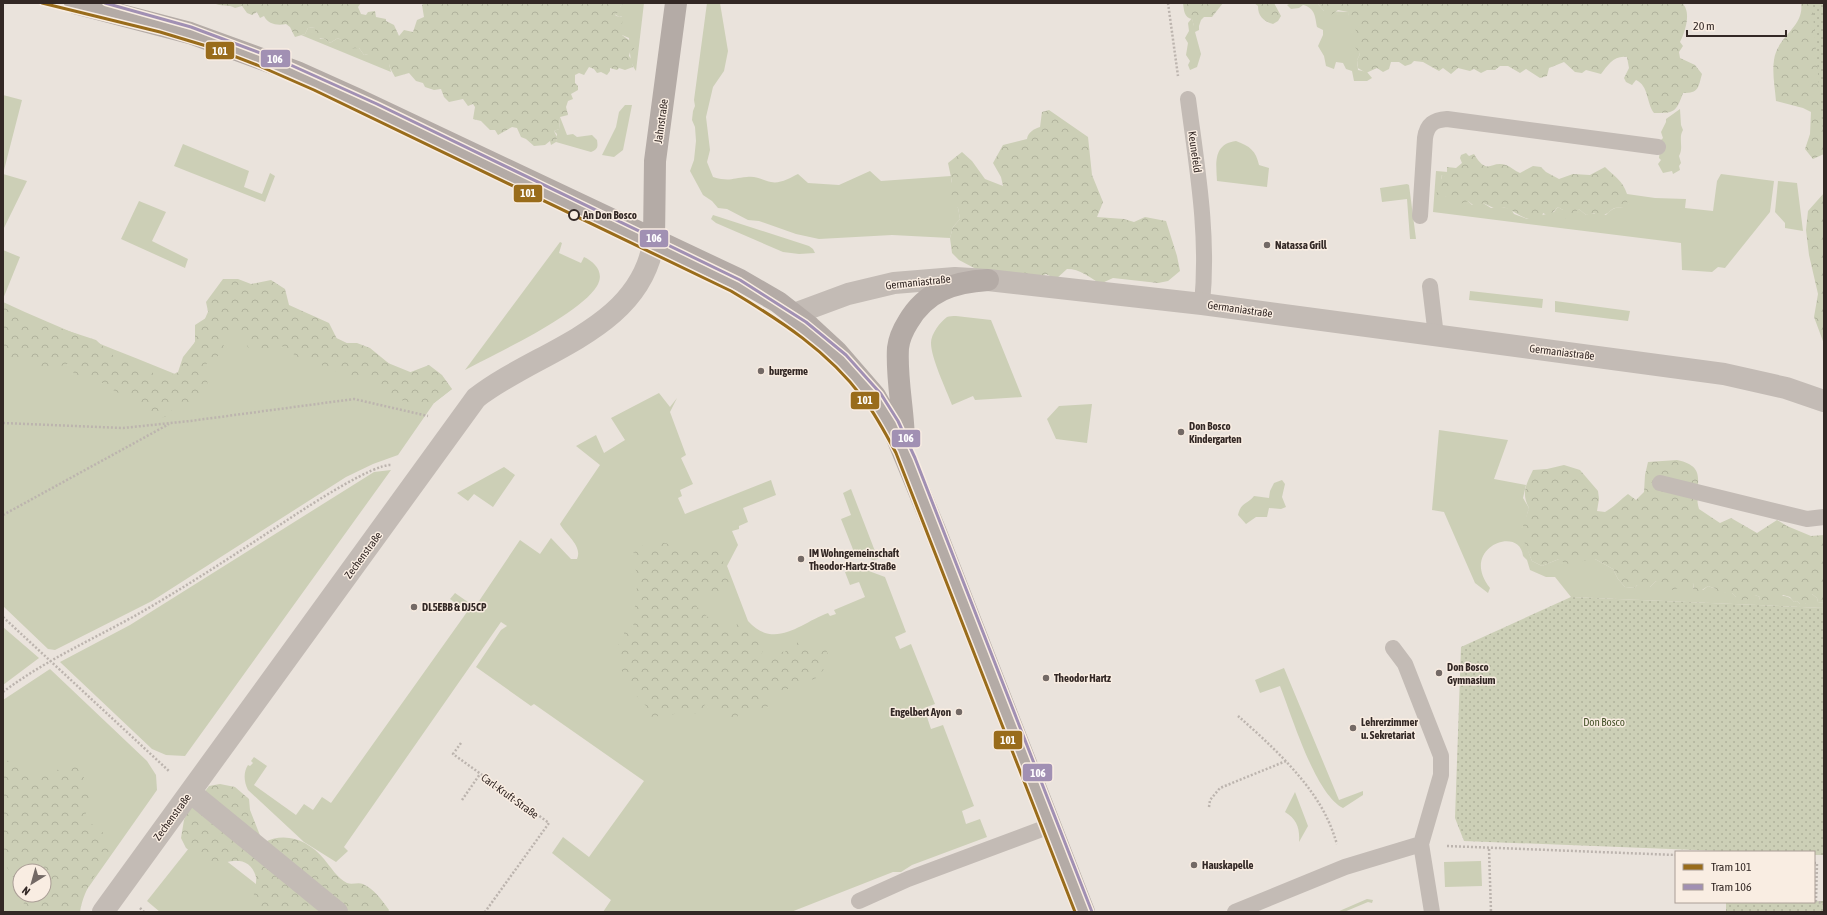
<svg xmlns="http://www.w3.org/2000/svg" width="1827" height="915" font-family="'Asap Condensed',sans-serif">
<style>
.green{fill:#cccfb6;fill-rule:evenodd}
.forest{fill:url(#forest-crowns);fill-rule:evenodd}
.park{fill:url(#park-dots)}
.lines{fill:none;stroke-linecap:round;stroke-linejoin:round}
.path{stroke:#bcb4ae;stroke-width:2.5;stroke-dasharray:2 2;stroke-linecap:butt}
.service{stroke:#c3bbb5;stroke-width:16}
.minor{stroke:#c3bbb5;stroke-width:22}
.secondary{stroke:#b4aba6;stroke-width:22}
.tram-1-casing{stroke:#f9ede2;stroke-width:6}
.tram-2-casing{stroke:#f9ede2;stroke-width:6}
.tram-1{stroke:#996c1b;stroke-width:3}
.tram-2{stroke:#a190b3;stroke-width:3}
.stop-dot{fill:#f9ede2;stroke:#332825;stroke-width:2}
.poi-dot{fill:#736965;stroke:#f9ede2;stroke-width:1.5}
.labels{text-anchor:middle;stroke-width:3;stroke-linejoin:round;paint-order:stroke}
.street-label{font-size:11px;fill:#332825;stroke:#f9ede2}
.stop-label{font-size:11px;font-weight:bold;fill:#332825;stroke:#f9ede2;text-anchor:start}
.poi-label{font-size:11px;font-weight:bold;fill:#332825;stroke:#f9ede2;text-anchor:start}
.park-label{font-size:11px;fill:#445128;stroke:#f9ede2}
.line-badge{stroke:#f9ede2;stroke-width:1.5}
.badge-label{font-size:11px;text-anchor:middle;font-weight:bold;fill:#fff}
</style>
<defs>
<pattern id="forest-crowns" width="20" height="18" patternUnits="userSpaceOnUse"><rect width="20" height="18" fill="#cccfb6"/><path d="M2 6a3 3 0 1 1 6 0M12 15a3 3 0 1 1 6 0" fill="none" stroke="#b0b29c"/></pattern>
<pattern id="park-dots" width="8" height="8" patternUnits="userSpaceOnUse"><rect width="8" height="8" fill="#cccfb6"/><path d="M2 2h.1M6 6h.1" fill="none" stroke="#b0b29c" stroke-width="1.8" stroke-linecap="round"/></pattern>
</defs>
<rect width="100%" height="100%" fill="#eae3dc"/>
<path class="green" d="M624,3H644L636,71C629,62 630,49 629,38L622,35V16L619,17L615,14L620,10V7Z
M707,3H720L728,51L724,71L713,87L706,117L710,150L707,162L713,177C730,182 732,178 747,177C757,176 762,180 771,182C780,184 790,178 798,174L808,183L839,185L870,171L881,181L951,176L954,201L958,208L960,219L953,227L950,238L892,235L819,239L796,234L759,221L748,220L727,209L718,208L712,201L703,195L690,171L694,160L696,141L695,127L692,120L693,111L695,106L694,100Z
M1291,3H1317L1324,11L1348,12C1349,19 1354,23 1356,29C1359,38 1354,44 1360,54L1357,60L1358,70L1367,72L1372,78L1367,81H1354L1352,71L1346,69L1343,63L1336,62L1334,69L1326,66L1324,56L1318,46L1323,35V30L1317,27C1315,16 1315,8 1303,5L1299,8L1291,9L1287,5Z
M1192,18L1194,26H1199V30L1195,32L1201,54L1197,67L1190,70L1188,65L1190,61L1186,55L1188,43L1185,38L1189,31L1188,23Z
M315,27L320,39H325L330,43L338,38L353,48H359L364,55L368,54L385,64H389L391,72L301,35L305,34L308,28Z
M3,95L22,100L3,174Z
M625,105H632L623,150L614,157L602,155L616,127L619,112Z
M1680,109L1681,125L1683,130C1678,138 1684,148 1679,156L1681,163L1679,166L1680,170L1673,174L1672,171L1663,173L1658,164L1661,160L1659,158L1661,140L1663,138L1661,132L1666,122V119Z
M560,117L567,135L573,134L577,137L592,135L597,140C598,147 598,149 591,152L556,142L557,134L554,131L559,129Z
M1236,141C1250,146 1256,151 1259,165L1269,168L1267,187L1217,181C1216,163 1213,144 1236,141Z
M183,144L249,171L244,187L262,194L270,173L275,176L265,202L174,166Z
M1436,171L1448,172L1447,178L1441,175L1445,196L1468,201L1472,205L1483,203L1491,208L1502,207L1511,209L1514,214L1527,219L1554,212L1558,207L1563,210L1575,211L1579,209L1586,215L1590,213L1606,215C1613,207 1617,207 1627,207V194L1655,198L1686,199L1685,208L1713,211L1717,181L1721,174L1774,181L1770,212L1725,268L1718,267L1712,272L1682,270L1681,243L1433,212Z
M3,174L27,181L3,230Z
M1778,181L1797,183L1803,231L1785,228V223L1775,212Z
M1407,184L1409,185L1416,239H1410L1407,199L1382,202L1380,188Z
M139,201L166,212L152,241L188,259L185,268L121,239Z
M713,215L809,246L813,249L815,253L799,254L783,252L716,223L711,219Z
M560,242L562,243L559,253L581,263L584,257C595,262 605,273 597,286C579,315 497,353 465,370Z
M3,250L20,257L3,299Z
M221,282L388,363L452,389L434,403L398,455L373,464L346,477L152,601L55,650L48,649L3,606V302C61,329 121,352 180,376Z
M1470,291L1543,299L1542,308L1469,300Z
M1555,301L1630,311L1628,321L1555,312Z
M956,316L991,320L1022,397L975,400L973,396L952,405C946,389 931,358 931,343C931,334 940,322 947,317C949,316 953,316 956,316Z
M659,393L670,407L677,398L670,412L686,455L681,458L693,484L680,490L682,496L678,498L685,514L771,480L776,495L743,508L748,522L739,526V529L732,531L738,545L727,566L748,621C775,651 802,622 828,613L830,616L836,614L834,610L865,597L859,582L850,585L845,572L858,567L885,577L906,632L895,637L900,649L911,644L935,704L924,708L931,729L943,725L974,806L962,811L966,824L980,819L987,837L912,865L901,872H893L791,912H603L611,900L552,853L563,837L589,857L644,781L534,704L531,706L476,667L501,630L507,626L501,622L344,847L348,851L336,862L304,842L248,790C244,782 243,773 248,765L250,766L253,763L251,761L254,757L267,766L254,785L296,815L304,804L313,810L322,797L331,803L467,612L450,599L455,593L475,607L520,540L540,554L551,538L571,559H577C583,546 565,534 560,524L600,465L576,446L596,435L604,453L625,440L611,418Z
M1092,404L1087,443L1056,439L1047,419L1059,406Z
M1439,430L1508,440L1494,479L1526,485L1523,498L1529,508C1522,529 1524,541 1532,561L1542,566L1559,559H1595L1613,569L1618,579L1625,587L1635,588L1637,585L1650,587L1656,581L1666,584L1694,583L1693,589L1703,590L1708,586L1724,592L1732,593L1736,597L1755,595L1760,597L1759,600C1773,600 1785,590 1794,602L1797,601L1800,604H1805L1812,594L1817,598L1818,602L1824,603V608L1571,597L1555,577H1546L1530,570L1527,560L1523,556C1520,524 1458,548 1490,588L1488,593L1475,583L1444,512L1432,510Z
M504,467L515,475L493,507L474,494L468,501L457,493Z
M391,470L185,756L166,755L152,749L60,662L130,625L374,472Z
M1282,480L1285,484L1282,497L1286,507L1281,509L1269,508L1267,517H1256L1246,524L1238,515C1241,502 1247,505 1254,496L1269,498L1270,491L1274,483Z
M851,489L878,559L873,560L854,552L841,519L851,515L843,493Z
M3,627L39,658L3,685Z
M1284,668L1339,800L1363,791V795L1343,808C1315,794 1292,716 1280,686L1260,693L1255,680Z
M50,669L147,761L156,775L157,790L71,912H3V700ZM20,871H44V895H20Z
M1295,792L1308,826L1299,842C1300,829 1297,819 1285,812Z
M197,838L292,912H160L147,901Z
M1481,861L1482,886L1445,887L1444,862Z
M1367,899L1373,900L1372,903L1368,902L1344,912H1337Z"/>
<path class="forest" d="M214,3H361L358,7L361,14L366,15L368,12L375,11L376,17L386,19V21L394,25L399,36L404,30L413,32L417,20L424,17L422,5L425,3H624L620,7L621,10L615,15L619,17L623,16L622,24L625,28L622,35L633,43L634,49L630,52L629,56L632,60L633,67L625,70L619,68L617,70L610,68V71L607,75L601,72L597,73L594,69L589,67L584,75L579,73L575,75V83L578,86V90L571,94L573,99L568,101L566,107L568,115L560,117L559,129L554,131L557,137L556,142L551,145L550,141L545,145L534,146L526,139L521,137L517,128L512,127L498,135L495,130H490L481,121L473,119L475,107L473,104L468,106L463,99L449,102L444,97L441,89L434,90L425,87L423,83L416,81L409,73L395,77L390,68L389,64L379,66L368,56V54L364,55L359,48L345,49L341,44V40L338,38L330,43L325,39L317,38L315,33V27L308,28L305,34L295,37L290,27L286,24C277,26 268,24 264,16L260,18L257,12L252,15L247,13L242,6L235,8C228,4 221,7 214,3Z
M1183,3H1223L1212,17H1204L1201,20L1199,26H1194L1192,19C1184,18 1184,10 1183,3Z
M1254,3H1274L1281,16L1278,21L1273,24C1263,21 1258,16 1258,6Z
M1317,3H1682C1692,12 1685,32 1680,42L1683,46L1679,52L1680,58L1695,65L1702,74C1698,88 1699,93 1683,93C1676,113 1674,113 1654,113C1646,102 1649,86 1636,80L1632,85L1626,82L1624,78L1629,68L1627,57C1614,55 1608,65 1601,74L1586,70L1582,73L1575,72L1564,62L1549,68L1547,76L1540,78L1526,69L1520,73L1508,66H1500L1495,70H1487L1481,73L1474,69L1470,71L1458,68L1451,74L1443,68L1439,71L1423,62L1414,61L1411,64L1405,66L1399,62H1391L1389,69L1383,72L1377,68L1366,73L1358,68L1357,60L1360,54L1352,43L1356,30L1349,24L1348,12L1338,10L1331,15L1324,11Z
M1801,3H1824V154L1813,159L1805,149L1810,134L1811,112L1803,108L1776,101C1775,88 1772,73 1774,60C1777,36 1805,27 1801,3Z
M1049,110L1088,137L1092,175L1103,202L1097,217L1124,219L1134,222L1145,217L1166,221L1177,256L1180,271L1168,281L1158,283L1113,278L1100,284C1090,277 1080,269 1067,269L1056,279L1046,274L1034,279L976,269L959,260L952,253L950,238L953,227L960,219L958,208L949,198L948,187L952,182L948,163L962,152L972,161L985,179L1003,186L1001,177L993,163L1003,145L1027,139C1028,132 1034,129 1040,127L1042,112Z
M1466,153L1469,156L1474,154C1488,177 1490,160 1506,165C1511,167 1515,171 1520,173L1533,166L1541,167L1546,172L1559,179L1573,174L1590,175L1605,167C1614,176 1623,181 1627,194C1628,197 1627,203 1627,207C1607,207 1615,211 1600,217L1594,213L1586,215L1579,209L1575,212L1572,218L1566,219L1563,210L1558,207L1549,216L1543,213L1542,217C1523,224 1519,211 1502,207L1498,210L1483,203L1478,209L1468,201L1460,204L1454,199L1451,200L1445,196L1441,199L1436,194L1439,187L1438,181L1442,179L1441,175L1447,177V167L1456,168L1462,163L1460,158L1461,155Z
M1824,193V344L1814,317L1818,294L1809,255L1806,230L1808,211Z
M223,279H238L251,284L271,280L285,289L289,305L329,323L339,343H357L370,348L403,375L429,365L442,375L452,389L434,403L415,404L394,398L384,394L371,379L340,373L309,360L299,358L279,344L266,350L250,352L245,341L235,330L223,332L224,352L206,364L208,391L197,405L174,400L170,416L158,418L145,412L137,400L116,392L105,384L95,380H77L69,363L46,372L32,365L20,356L16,360L3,361V303C13,305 19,313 25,321H38L96,340L111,354L122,360L148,368L157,377L170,376L178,372L183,357L195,342V325L209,316L206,302Z
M1677,460C1711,467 1692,487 1699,509L1720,523L1731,518L1757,533L1777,520L1787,526L1811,536L1824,535V603L1818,602L1817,598L1812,594V600L1805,604H1800L1797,601L1794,602L1790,597L1783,595L1780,599L1776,598L1772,601L1768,600L1764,602L1759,600L1760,597L1755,595C1746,601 1741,603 1732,593L1729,595L1724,592L1718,593L1716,589L1708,586L1699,592L1693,590L1694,583L1672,590L1666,584L1660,585L1656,581L1648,589H1643L1637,585L1635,588L1625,587L1618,579L1613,569L1595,559L1566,564L1559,559L1542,566L1532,561L1523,539V526L1529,508C1521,493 1526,485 1533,470L1547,469L1564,465L1580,470L1598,491L1599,499L1597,511L1605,512C1614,507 1620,500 1628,494L1636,500L1644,492L1645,475L1648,462Z
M662,542L672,545L676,543L686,552L694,548L702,549L706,547L710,548L712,552L716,551L720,554L719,557C727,564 730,572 730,582L726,584L719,597L715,596L711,600L707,594L704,595L700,592L701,595L697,597V600L695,601L697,607L710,619H713L724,630L736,626L738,622L747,630L753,632C755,640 762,644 763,651L761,654L767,662L765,665L773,660L777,651L785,652L788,646H793L804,637L810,648L826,650L830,658L819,677L780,692L771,690L769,697L770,705L765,708L752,710L749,714L738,715L736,720L730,719L722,722L717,705L712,707L705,704L701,714L692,713L686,716L676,708L675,713L668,718L661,716L648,717L646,706L634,693L629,682L620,668V660L616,655L619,642L624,639V631L629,626L635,628L630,617L636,604V590L641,580C635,570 633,564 633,553L645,544L648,547Z
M3,760C20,762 23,770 32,783L38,775C53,773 63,767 77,763L83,769L84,779L92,795L91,806L82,819C96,825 106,833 113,847C100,868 84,887 80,912H24L26,909L14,879L3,861ZM20,871H44V895H20Z
M220,784L235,787L249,799L250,810L263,843C285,831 308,840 324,859C330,866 338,879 347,883C352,885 358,882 363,884C374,889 382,900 389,910L388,912H266L253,899C254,893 257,883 256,877C250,856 231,859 216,866L197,856L186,848L181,838L184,820L191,804L200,798L209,786Z"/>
<path class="park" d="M1812,3H1824V145Z
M1571,597L1824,608V855H1814V852H1747L1464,841L1455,818L1461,647Z
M1824,901V912H1726V902Z"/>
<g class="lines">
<path class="path" d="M1168,3L1178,76
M3,423L123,428L190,421L354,399L428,416
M3,515L169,424
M3,617L170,772
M3,692C43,662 87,642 131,618C188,586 243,549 298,513C315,502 374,464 391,465
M1238,716C1270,744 1309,780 1327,818C1331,826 1334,835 1337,844
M461,743L453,754L549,823L485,912
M462,800L480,774
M1209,807L1210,800L1220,788L1286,761
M1447,846L1676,855
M1489,849L1491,912
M1814,863H1817L1816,901L1824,904
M140,908L144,912"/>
<path class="service" d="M1188,99C1197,168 1209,235 1202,304
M1420,216L1425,138C1427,124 1434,120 1447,119L1658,147
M1430,286L1436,336
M1660,483L1807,519L1824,517
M1393,648L1405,664L1441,756V775L1421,844L1432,912
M859,901L908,879L1050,826
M1235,912L1345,867L1421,844"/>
<path class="minor" d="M794,314L848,294L894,283L955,278L988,280L1202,304L1724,374L1786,388L1824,401
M190,792L337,912
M103,912L476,398C537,350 642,330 654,239"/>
<path class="secondary" d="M75,3L190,33L297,72L357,99L740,280L778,302L810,327L836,351L875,396L893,428L935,530L1084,912
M654,239L655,161L676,3
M904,443C904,412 896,379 898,348C899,339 903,330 908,322C926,291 954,282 988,280"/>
<g class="tram-1-casing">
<path id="tram-1" d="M42,3L160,32L213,48L257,65L314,90L731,291C781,321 828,351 863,398C876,415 886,434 896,453L1075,912"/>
</g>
<g class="tram-2-casing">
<path id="tram-2" d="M105,3L191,27L284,62L377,104L740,280L806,322L846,355L881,394L898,421L915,458L1092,912"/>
</g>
<use href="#tram-1" class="tram-1"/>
<use href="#tram-2" class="tram-2"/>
</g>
<circle class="stop-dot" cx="574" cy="215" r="5"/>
<g class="poi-dot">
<circle cx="1267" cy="245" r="4"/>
<circle cx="761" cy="371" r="4"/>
<circle cx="1181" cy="432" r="4"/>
<circle cx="801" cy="559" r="4"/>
<circle cx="414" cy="607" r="4"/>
<circle cx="1439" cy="673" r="4"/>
<circle cx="1046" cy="678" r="4"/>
<circle cx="959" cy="712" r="4"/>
<circle cx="1353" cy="728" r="4"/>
<circle cx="1194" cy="865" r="4"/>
</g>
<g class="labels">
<g class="street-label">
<text transform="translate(661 121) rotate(-82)" y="4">Jahnstraße</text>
<text transform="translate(1195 152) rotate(82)" y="4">Keunefeld</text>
<text transform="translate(918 282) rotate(-6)" y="4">Germaniastraße</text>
<text transform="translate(1240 309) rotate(8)" y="4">Germaniastraße</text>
<text transform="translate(1562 352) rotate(7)" y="4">Germaniastraße</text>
<text transform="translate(363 555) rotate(-54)" y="4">Zechenstraße</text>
<text transform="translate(510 796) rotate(36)" y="4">Carl-Kruft-Straße</text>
<text transform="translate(172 817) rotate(-54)" y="4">Zechenstraße</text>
</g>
<g class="stop-label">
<text x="583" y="219">An Don Bosco</text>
</g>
<g class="poi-label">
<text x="1275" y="249">Natassa Grill</text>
<text x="769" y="375">burgerme</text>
<text x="1189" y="430">Don Bosco<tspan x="1189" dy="13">Kindergarten</tspan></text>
<text x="809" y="557">IM Wohngemeinschaft<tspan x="809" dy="13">Theodor-Hartz-Straße</tspan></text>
<text x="422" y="611">DL5EBB &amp; DJ5CP</text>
<text x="1447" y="671">Don Bosco<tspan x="1447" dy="13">Gymnasium</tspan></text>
<text x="1054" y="682">Theodor Hartz</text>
<text x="951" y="716" text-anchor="end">Engelbert Ayon</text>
<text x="1361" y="726">Lehrerzimmer<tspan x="1361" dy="13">u. Sekretariat</tspan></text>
<text x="1202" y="869">Hauskapelle</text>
</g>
<g class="park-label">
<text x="1604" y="726">Don Bosco</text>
</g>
</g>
<g class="line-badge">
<rect x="205" y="41" width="30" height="19" rx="4" fill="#996c1b"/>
<rect x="260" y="49" width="31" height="19" rx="4" fill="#a190b3"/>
<rect x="513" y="184" width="30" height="19" rx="4" fill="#996c1b"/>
<rect x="639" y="229" width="30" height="19" rx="4" fill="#a190b3"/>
<rect x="850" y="391" width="30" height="19" rx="4" fill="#996c1b"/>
<rect x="891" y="429" width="30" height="19" rx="4" fill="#a190b3"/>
<rect x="993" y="730" width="30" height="20" rx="4" fill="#996c1b"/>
<rect x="1022" y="763" width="31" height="19" rx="4" fill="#a190b3"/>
</g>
<g class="badge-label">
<text x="220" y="55">101</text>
<text x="275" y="63">106</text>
<text x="528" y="197">101</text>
<text x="654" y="242">106</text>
<text x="865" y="404">101</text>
<text x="906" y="442">106</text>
<text x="1008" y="744">101</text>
<text x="1038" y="777">106</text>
</g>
<rect width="1827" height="915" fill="none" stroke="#332825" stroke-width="8"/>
<rect x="1675" y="851" width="140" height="52" fill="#f9ede2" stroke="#aa9e96"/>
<rect x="1683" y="864" width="20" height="6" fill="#996c1b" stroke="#aa9e96"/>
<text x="1711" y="871" font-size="12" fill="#332825">Tram 101</text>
<rect x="1683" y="884" width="20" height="6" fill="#a190b3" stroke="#aa9e96"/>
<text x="1711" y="891" font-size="12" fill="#332825">Tram 106</text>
<g transform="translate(32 883) rotate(217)"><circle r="19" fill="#f9ede2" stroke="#aa9e96"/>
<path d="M0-3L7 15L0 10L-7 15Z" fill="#736965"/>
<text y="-6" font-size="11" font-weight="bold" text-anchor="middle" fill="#332825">N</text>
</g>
<path d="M1687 30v6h99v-6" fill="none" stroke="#332825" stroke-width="2"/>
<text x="1693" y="30" font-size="12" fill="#332825" stroke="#f9ede2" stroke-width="3" paint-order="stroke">20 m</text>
</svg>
